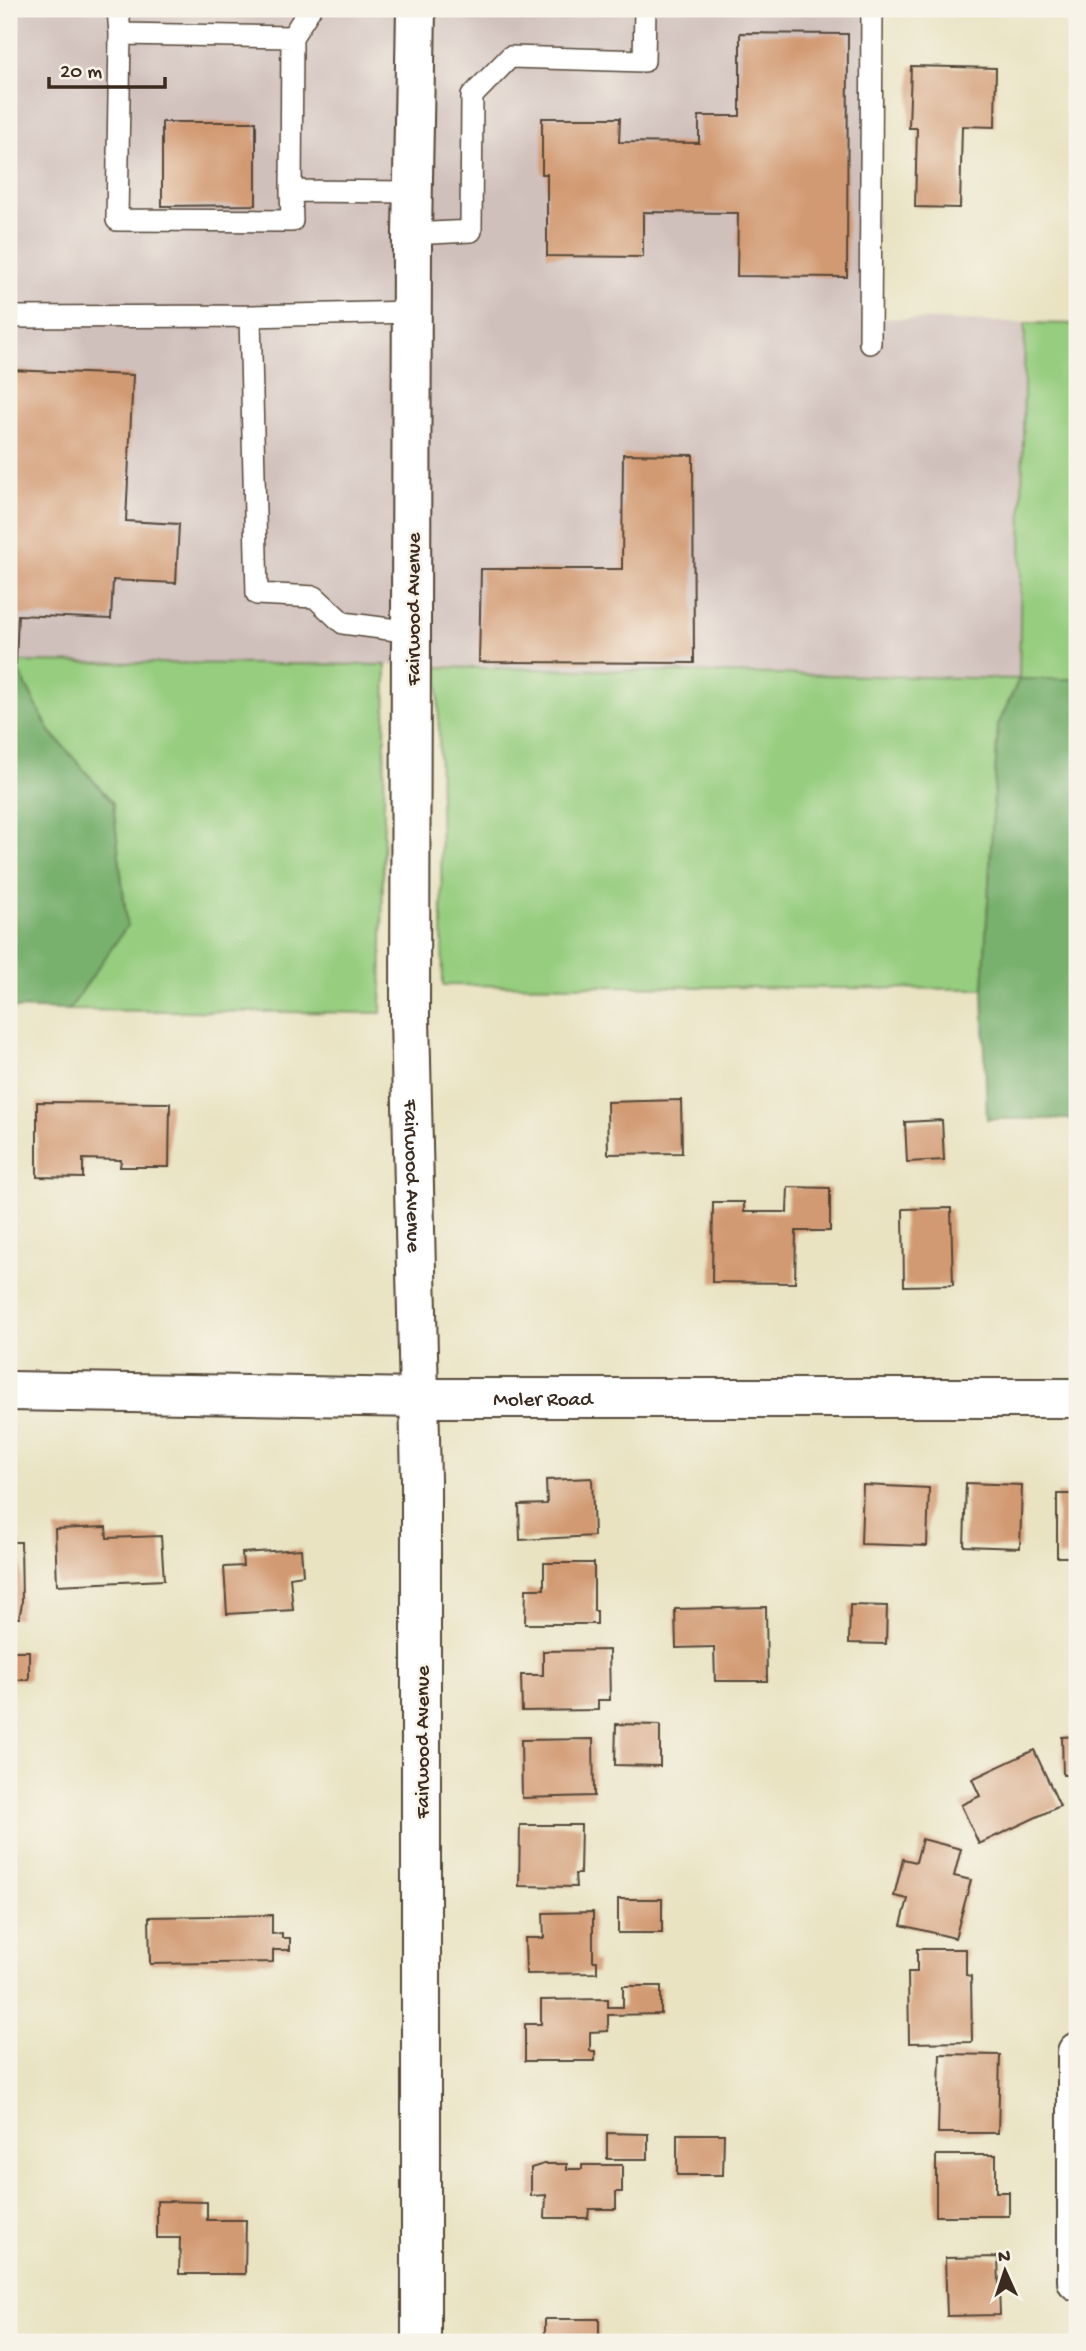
<svg xmlns="http://www.w3.org/2000/svg" width="1086" height="2351" font-family="'Gochi Hand',sans-serif">
<style>
.industrial{fill:#d0c0bc}
.green{fill:#96cd7f;stroke:#687c4e;stroke-width:2}
.forest{fill:#78b06e;stroke:#5a6d46;stroke-width:2}
.building{fill:#d29a72}
.lines{fill:none;stroke-linecap:round;stroke-linejoin:round}
.service-casing{stroke:#554637;stroke-width:24}
.minor-casing{stroke:#554637;stroke-width:42}
.tertiary-casing{stroke:#554637;stroke-width:42}
.service{stroke:#fff;stroke-width:21}
.minor{stroke:#fff;stroke-width:38}
.tertiary{stroke:#fff;stroke-width:38}
.labels{text-anchor:middle;stroke-width:5;stroke-linejoin:round;paint-order:stroke}
.street-label{font-size:21px;fill:#3b2a1e;stroke:#f7f3e8}
</style>
<rect width="100%" height="100%" fill="#f7f3e8"/>
<filter id="ink" filterUnits="userSpaceOnUse"><feTurbulence type="fractalNoise" baseFrequency=".0143" numOctaves="2"/><feDisplacementMap in="SourceGraphic" scale="14" xChannelSelector="R" yChannelSelector="G"/><feConvolveMatrix kernelMatrix="1 2 1 2 8 2 1 2 1" color-interpolation-filters="sRGB"/></filter>
<filter id="wash" filterUnits="userSpaceOnUse"><feTurbulence type="fractalNoise" baseFrequency=".00686" numOctaves="4" result="noise"/><feDisplacementMap in="SourceGraphic" scale="28" xChannelSelector="R" yChannelSelector="G"/><feGaussianBlur stdDeviation="1.57" result="paint"/><feColorMatrix in="noise" values="0 0 0 0 0 0 0 0 0 0 0 0 0 0 0 0 0 1.4 0 .05"/><feComposite in="paint" operator="in"/></filter>
<g filter="url(#wash)">
<rect width="100%" height="100%" fill="#e9e3c2"/>
<path class="industrial" d="M9,9H878L876,318L1025,323L1019,679L386,665L9,662Z"/>
<path class="green" d="M1025,323L1077,324V679H1019L998,725L983,989L443,985L438,667L1019,679Z
M14,662L386,665L381,1013L69,1010L127,925L113,803L49,730Z"/>
<path class="forest" d="M9,662H14L49,730L113,803L127,926L69,1010L9,1008Z
M1019,679H1077V1119H987L983,989L998,725Z"/>
<g id="blocks">
<path class="building" d="M740,33L848,34L847,277L737,276L738,213L643,212V257L547,256V174H542V118H620L619,142L699,143V116H740Z
M911,66L996,68L995,127L962,126L960,208L915,207L917,128H909Z
M162,122H256V205L162,206Z
M9,370L133,375L126,521L179,524L176,583L113,580L111,619L18,615L16,664L9,663Z
M623,454L693,455L694,663L479,662L481,569H622Z
M681,1100L682,1153L608,1154L607,1102Z
M37,1102L170,1103L169,1167H120L121,1160L83,1159V1178L37,1177Z
M942,1120L944,1160L907,1162L905,1122Z
M788,1187L830,1188V1231H796L795,1283L712,1282L713,1202H744V1212H787Z
M951,1208L953,1285L904,1286L903,1209Z
M592,1478L594,1536L520,1540L519,1505L547,1504L546,1480Z
M966,1483L1022,1485L1020,1548L964,1546Z
M863,1485L929,1488L927,1546L861,1544Z
M1057,1494H1077V1557H1057Z
M106,1527L107,1538L161,1536L164,1580L57,1585L55,1529Z
M9,1542H21L22,1604L19,1618H9Z
M301,1549L303,1575L290,1577L293,1610L227,1614L224,1567L243,1566L242,1553Z
M544,1563H594V1611H597V1624H525L526,1589H544Z
M850,1605L887,1606L886,1644L849,1643Z
M766,1607L767,1681H715L714,1647L676,1648L675,1609Z
M609,1650L610,1700H598V1710L522,1711L521,1675H543V1651Z
M9,1651H29V1680H9Z
M616,1724L660,1725V1766L615,1765Z
M1077,1736V1775H1063L1062,1737Z
M593,1739L594,1796L522,1798L521,1740Z
M1034,1750L1060,1806L979,1844L961,1805L980,1796L972,1779Z
M520,1825H581L580,1874H575L576,1887L519,1886Z
M922,1839L961,1849L954,1876L971,1880L955,1938L901,1925L908,1899L894,1896L903,1859L916,1862Z
M618,1899H662V1933H618Z
M593,1912V1961H597V1973L526,1974L525,1938H544L543,1913Z
M272,1915V1934L282,1933V1938H290V1950H273V1962L150,1964L149,1917Z
M917,1949H966V1975L971,1976L972,2042L909,2043L908,1972H917Z
M623,1986H661V2014L608,2015V2031L590,2032V2051H595V2061H525V2024H541V2000L608,1999V2007H623Z
M940,2054L1000,2055L998,2133H938Z
M607,2133L648,2134V2159H607Z
M677,2134H724L723,2175H677Z
M936,2155H996V2192H1009V2216H936Z
M544,2164H567V2169H582V2165H622V2192H616V2209H589L588,2218H545L546,2195L531,2196V2168Z
M157,2201L207,2202V2220H246L245,2274H179L180,2238H157Z
M998,2257L1000,2315L947,2316L945,2258Z
M545,2319H599V2342H545Z"/>
</g>
</g>
<g filter="url(#ink)">
<use href="#blocks" fill-opacity="0" stroke="#554637" stroke-width="2"/>
<g class="lines">
<g class="service-casing">
<path id="service" d="M118,9L120,34L292,37L310,9
M120,34L117,220L292,221L291,191
M292,37L291,191L412,192
M412,234L471,231L472,96L510,57L644,61L645,9
M250,316L257,594L315,597L343,623L412,632
M9,317L250,316L411,312
M870,343L872,9"/>
</g>
<g class="minor-casing">
<g id="minor">
<path id="s1" d="M9,1391L420,1398H1077"/>
<path d="M1077,2052V2281"/>
</g>
</g>
<g class="tertiary-casing">
<g id="tertiary">
<path id="s2" d="M416,9L412,234L410,1019L421,1480V2342"/>
</g>
</g>
<use href="#service" class="service"/>
<use href="#minor" class="minor"/>
<use href="#tertiary" class="tertiary"/>
</g>
</g>
<g class="labels">
<g class="street-label">
<text transform="translate(412 609) rotate(-90)" y="7">Fairwood Avenue</text>
<text dy="7" stroke="none"><textPath href="#s2" startOffset="1167">Fairwood Avenue</textPath></text>
<text dy="7" stroke="none"><textPath href="#s1" startOffset="534">Moler Road</textPath></text>
<text transform="translate(421 1742) rotate(-90)" y="7">Fairwood Avenue</text>
</g>
</g>
<rect width="1086" height="2351" fill="none" stroke="#f7f3e8" stroke-width="35"/>
<g transform="translate(1005 2271) rotate(357)" stroke="#f7f3e8" stroke-width="5" paint-order="stroke">
<path d="M0-5L12 26L0 18L-12 26Z" fill="#3b2a1e"/>
<text y="-10" font-size="19" font-weight="bold" text-anchor="middle" fill="#3b2a1e">N</text>
</g>
<path d="M49 77v10h116v-10" fill="none" stroke="#3b2a1e" stroke-width="3.5"/>
<text x="60" y="77" font-size="21" fill="#3b2a1e" stroke="#f7f3e8" stroke-width="5" paint-order="stroke">20 m</text>
</svg>
